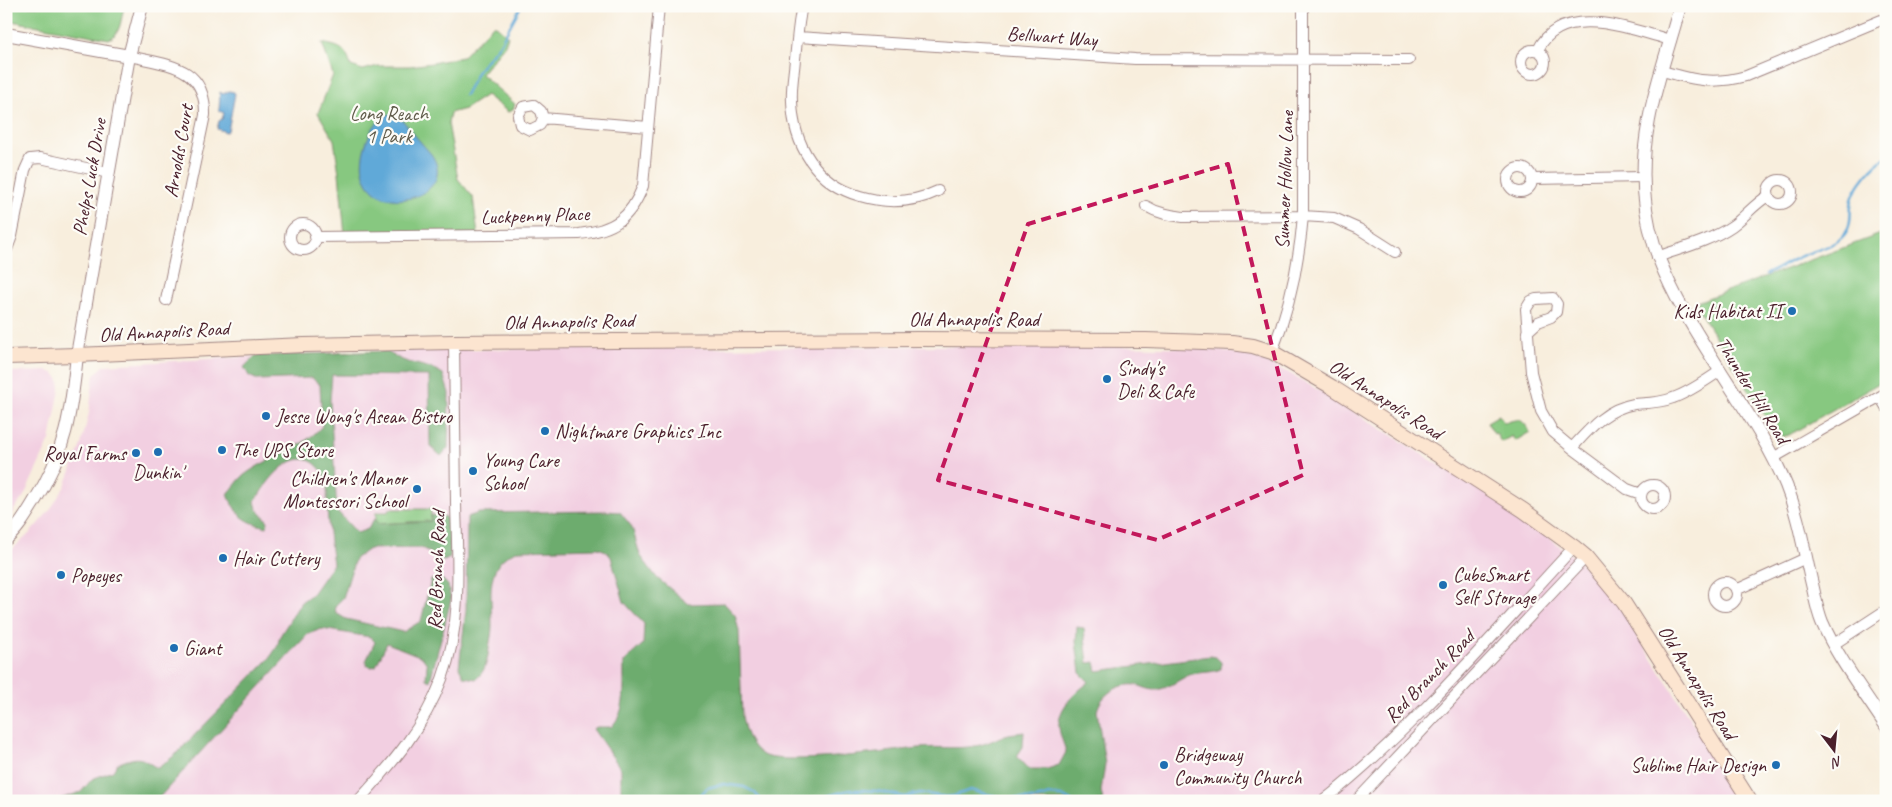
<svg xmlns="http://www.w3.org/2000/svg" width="1892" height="807" font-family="Caveat,sans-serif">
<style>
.built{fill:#f2cfe1}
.green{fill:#87c880;stroke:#687456}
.forest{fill:#6dac6e;stroke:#5c664c}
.water{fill:#61a9d8;stroke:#566482}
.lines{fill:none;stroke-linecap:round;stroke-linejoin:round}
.stream{stroke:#61a9d8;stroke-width:2.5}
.minor-casing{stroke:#a18684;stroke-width:12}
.tertiary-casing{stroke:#a18684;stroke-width:14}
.secondary-casing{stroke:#a18684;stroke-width:16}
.minor{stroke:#fff;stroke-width:10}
.tertiary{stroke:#fff;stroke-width:12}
.secondary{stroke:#fce5d0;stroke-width:14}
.marked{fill:none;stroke:#c2185b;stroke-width:4;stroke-dasharray:10 6;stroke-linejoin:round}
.poi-dot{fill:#1f6fb2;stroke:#fdfcf7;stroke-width:2}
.labels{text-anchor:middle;stroke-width:4.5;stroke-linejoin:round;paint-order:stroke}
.street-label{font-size:20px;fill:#4a1f2b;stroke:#fdfcf7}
.park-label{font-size:20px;fill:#5f5a49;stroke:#fdfcf7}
.poi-label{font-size:20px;fill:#4a1f2b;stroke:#fdfcf7;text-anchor:start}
</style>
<rect width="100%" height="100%" fill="#fdfcf7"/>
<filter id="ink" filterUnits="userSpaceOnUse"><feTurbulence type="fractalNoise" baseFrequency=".02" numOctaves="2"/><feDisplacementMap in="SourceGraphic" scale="10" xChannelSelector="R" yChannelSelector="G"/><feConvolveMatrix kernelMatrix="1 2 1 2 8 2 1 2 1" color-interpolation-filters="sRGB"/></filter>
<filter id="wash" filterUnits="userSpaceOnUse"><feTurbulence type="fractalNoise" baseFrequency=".0096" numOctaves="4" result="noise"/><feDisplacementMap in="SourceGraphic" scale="20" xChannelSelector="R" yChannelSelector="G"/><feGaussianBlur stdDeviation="1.12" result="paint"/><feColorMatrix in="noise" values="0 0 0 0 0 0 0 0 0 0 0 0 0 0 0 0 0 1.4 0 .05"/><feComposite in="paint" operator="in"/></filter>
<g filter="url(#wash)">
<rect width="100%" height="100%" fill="#f8eedd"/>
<path class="built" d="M1066,345L1202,348L1248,355L1287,372L1327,395L1519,515L1574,557L1598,581L1620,608L1742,801H6V555L29,534L50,510L65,486L81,445L89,413L94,375L105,365L329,352L427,350Z
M47,371L54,373L59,380L60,389L50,440L24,496L6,521V372Z"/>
<path class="green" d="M6,6H119L124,7C121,18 121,35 109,39L6,20Z
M494,24L508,36L505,45L481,74L515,104L513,110L508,112L486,95L465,109L450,113L448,123L458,179L473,197L478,235L345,236L339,173L334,140L318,113L333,75L322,43C340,47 345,47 351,66L363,70L378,66H410L432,63L462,57Z
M1886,232V379L1789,435C1783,437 1781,437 1776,434L1694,303Z
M1499,415L1504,423C1519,418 1522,418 1530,432L1515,441L1512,436L1501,442L1496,433L1494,434L1487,422Z
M389,509H431V521L376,524V512H388Z"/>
<path class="forest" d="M386,351C395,357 405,362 416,364C427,367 434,368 443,374L449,393L448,448L441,456L430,446L429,376L332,375L330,401L337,511L357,533L368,529L374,519L376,520L377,524L431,521V515L444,516L451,524L450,558L444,561L422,548L369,549L355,559L343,598L335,606L336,613L346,619L403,632L421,621L431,580L440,577L448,585L451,600L430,681L426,679L427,664L422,657L387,643L376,666L372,667L367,666L366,661L375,642L370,637L322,629L308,634L156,801H54L81,792L92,779L113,771L117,764C127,760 137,755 146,761C151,764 153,766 158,768L175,755L269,659L277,647L280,636L301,602L312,594L333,564C330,545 328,526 327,507C327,498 328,488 326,480C320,462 304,453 287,464C274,472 263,489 255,501L257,509L268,521L267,527C246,523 235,515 228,494C233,488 238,481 243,476C268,456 301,451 322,426L320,385L312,378L258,380L249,376L244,367L255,356Z
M606,511L620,512L632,527L640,555L657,578L689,604L724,603L735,615L739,631L742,716C745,732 749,746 763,755C783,766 892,751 919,748C940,746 960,750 980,745C989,743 997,738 1005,735C1011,733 1018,733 1024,732L1023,747L1017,756L1029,769H1047L1059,765L1066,752C1064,744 1060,736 1059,728C1057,708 1075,693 1089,682L1080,673L1076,642L1077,627L1084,628L1088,663L1095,662L1097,671L1210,656L1216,657L1221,662V669C1210,674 1197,671 1187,676C1177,681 1167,689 1155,690C1148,690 1142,686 1136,685C1119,683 1101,694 1097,711L1105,764L1101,791L1103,801H621V769L593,729L597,727H611C628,711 623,684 624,662L643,644L644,624L624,602L611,557L606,551L598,548L519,550C483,562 492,596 492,626C492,633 490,641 489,649C487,661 486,671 476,679L464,677L459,667L466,610L467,517L479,513Z"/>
<path class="water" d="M229,91L234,92L235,94L228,131L226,132L217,129L219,121L222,119L224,113L219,111L220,92L223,94Z
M391,114C403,117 410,130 418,139C422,144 427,149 431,154C444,172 436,188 417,196C394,205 368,197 363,171C359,155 372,116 391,114Z"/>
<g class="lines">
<path class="stream" d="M465,95L479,69L500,44L521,6
M1766,274C1777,270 1786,263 1797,258C1812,250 1834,248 1845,234C1853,223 1849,212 1852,200C1855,187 1874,163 1886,158
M695,801L707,788L723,784L744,787L754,792L762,801
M819,801L828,796L849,790H860L877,791L905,797L920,793L946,797L954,796L970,790L1003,798L1036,799L1050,795L1062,796L1071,801"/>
</g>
</g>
<g filter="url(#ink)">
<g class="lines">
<g class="minor-casing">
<path id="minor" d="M802,6C798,23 797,42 795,59C794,73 791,87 792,101C793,145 817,184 860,196C887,204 913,203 938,191
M798,37L1135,59L1409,60
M1521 62a12 12 0 1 1 24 0a12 12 0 1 1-24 0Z
M1538,50C1562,1 1632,30 1671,40
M129,56C167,65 206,65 205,115L166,300
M1662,71C1695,80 1712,85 1746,76L1886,18
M543,118L540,125L530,130L520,125L518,116L523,107L534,105L541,111L543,118L648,127
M1508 180a12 12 0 1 1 24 0a12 12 0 1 1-24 0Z
M1533,179L1643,177
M1768 192a12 12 0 1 1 24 0a12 12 0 1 1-24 0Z
M1146,206C1157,213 1169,215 1183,217L1303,216L1334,218L1359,229L1395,252
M290 237a13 13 0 1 1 26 0a13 13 0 1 1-26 0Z
M315,237L579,234C614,230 630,219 643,186L659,6
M6,252L12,236L25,170L30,159L40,158L109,173
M1657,257C1682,248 1710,241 1732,226C1745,217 1754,204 1768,196
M1527,332L1538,322L1551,317L1556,312L1557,304L1553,298L1536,299L1531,301L1526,309L1531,372L1541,411L1553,432L1572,448L1627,489L1641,494
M1272,352C1290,307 1299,263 1303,216V6
M1880,397L1886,407
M1572,448C1590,428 1606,409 1634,404C1647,403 1660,403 1673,398C1690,392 1705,381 1720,371
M1773,458L1886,393
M1641 497a12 12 0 1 1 24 0a12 12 0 1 1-24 0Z
M1713 594a12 12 0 1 1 24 0a12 12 0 1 1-24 0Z
M1736,590L1806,558
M1834,644L1886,610
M358,801C392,764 424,727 442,679C463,623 457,560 456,502C455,449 455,395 454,342
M1323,801C1416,727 1493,634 1574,547
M1356,801L1586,557"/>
</g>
<g class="tertiary-casing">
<path id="tertiary" d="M1680,6C1670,44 1656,82 1649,120C1630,217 1661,277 1711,356C1737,398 1767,439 1786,485C1799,517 1804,551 1812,584C1815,596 1817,610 1822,622C1838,659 1864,692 1886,726
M6,34L129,56
M6,539C18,529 26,515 34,502C66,452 71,413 77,355L129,56L142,6"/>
</g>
<g class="secondary-casing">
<path id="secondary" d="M6,357L77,355L304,345L454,342L920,339L1146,340L1232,343L1253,346L1272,352L1332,387L1523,510L1574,547L1586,557L1624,603L1750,801"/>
</g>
<use href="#minor" class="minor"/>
<use href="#tertiary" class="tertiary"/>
<use href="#secondary" class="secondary"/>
</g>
</g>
<path class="marked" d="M1228,164L1303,475L1157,540L938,480L1028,224Z"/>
<g class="poi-dot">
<circle cx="1792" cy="311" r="5"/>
<circle cx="1107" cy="379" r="5"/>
<circle cx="266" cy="416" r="5"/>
<circle cx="545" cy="431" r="5"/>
<circle cx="222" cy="450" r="5"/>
<circle cx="158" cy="452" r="5"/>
<circle cx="136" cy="453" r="5"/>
<circle cx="473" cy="471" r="5"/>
<circle cx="417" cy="489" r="5"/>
<circle cx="223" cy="558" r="5"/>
<circle cx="61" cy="575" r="5"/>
<circle cx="1443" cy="585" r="5"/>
<circle cx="174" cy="648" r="5"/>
<circle cx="1164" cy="765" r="5"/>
<circle cx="1776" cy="765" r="5"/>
</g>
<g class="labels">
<g class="street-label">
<text transform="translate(1052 36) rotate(4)" y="7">Bellwart Way</text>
<text transform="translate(178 151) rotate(-80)" y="7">Arnolds Court</text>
<text transform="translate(89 177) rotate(-80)" y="7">Phelps Luck Drive</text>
<text transform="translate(1284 180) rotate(-88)" y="7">Summer Hollow Lane</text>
<text transform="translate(535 215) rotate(-2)" y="7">Luckpenny Place</text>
<text x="974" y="326">Old Annapolis Road</text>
<text transform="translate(569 321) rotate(-1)" y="7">Old Annapolis Road</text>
<text transform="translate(164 331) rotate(-3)" y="7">Old Annapolis Road</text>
<text transform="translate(1753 390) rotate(58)" y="7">Thunder Hill Road</text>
<text transform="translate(1386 399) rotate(33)" y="7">Old Annapolis Road</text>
<text transform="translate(436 570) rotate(-88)" y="7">Red Branch Road</text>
<text transform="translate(1429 676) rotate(-46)" y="7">Red Branch Road</text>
<text transform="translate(1698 682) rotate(58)" y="7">Old Annapolis Road</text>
</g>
<g class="park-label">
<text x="389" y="120">Long Reach<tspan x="389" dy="23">1 Park</tspan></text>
</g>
<g class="poi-label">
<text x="1782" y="318" text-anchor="end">Kids Habitat II</text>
<text x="1117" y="375">Sindy's<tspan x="1117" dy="23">Deli &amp; Cafe</tspan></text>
<text x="276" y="423">Jesse Wong's Asean Bistro</text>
<text x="555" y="438">Nightmare Graphics Inc</text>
<text x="232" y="457">The UPS Store</text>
<text x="126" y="460" text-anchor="end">Royal Farms</text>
<text x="483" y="467">Young Care<tspan x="483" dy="23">School</tspan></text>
<text x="158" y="479" text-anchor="middle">Dunkin'</text>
<text x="407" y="485" text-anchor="end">Children's Manor<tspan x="407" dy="23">Montessori School</tspan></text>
<text x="233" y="565">Hair Cuttery</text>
<text x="1453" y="581">CubeSmart<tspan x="1453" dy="23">Self Storage</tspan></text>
<text x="71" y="582">Popeyes</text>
<text x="184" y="655">Giant</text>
<text x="1174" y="761">Bridgeway<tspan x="1174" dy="23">Community Church</tspan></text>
<text x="1766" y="772" text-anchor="end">Sublime Hair Design</text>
</g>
</g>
<rect width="1892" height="807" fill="none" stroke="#fdfcf7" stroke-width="25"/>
<g transform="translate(1834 750) rotate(164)" stroke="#fdfcf7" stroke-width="4" paint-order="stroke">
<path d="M0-4L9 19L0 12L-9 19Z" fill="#4a1f2b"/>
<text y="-8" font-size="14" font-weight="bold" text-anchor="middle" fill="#4a1f2b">N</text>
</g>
</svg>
